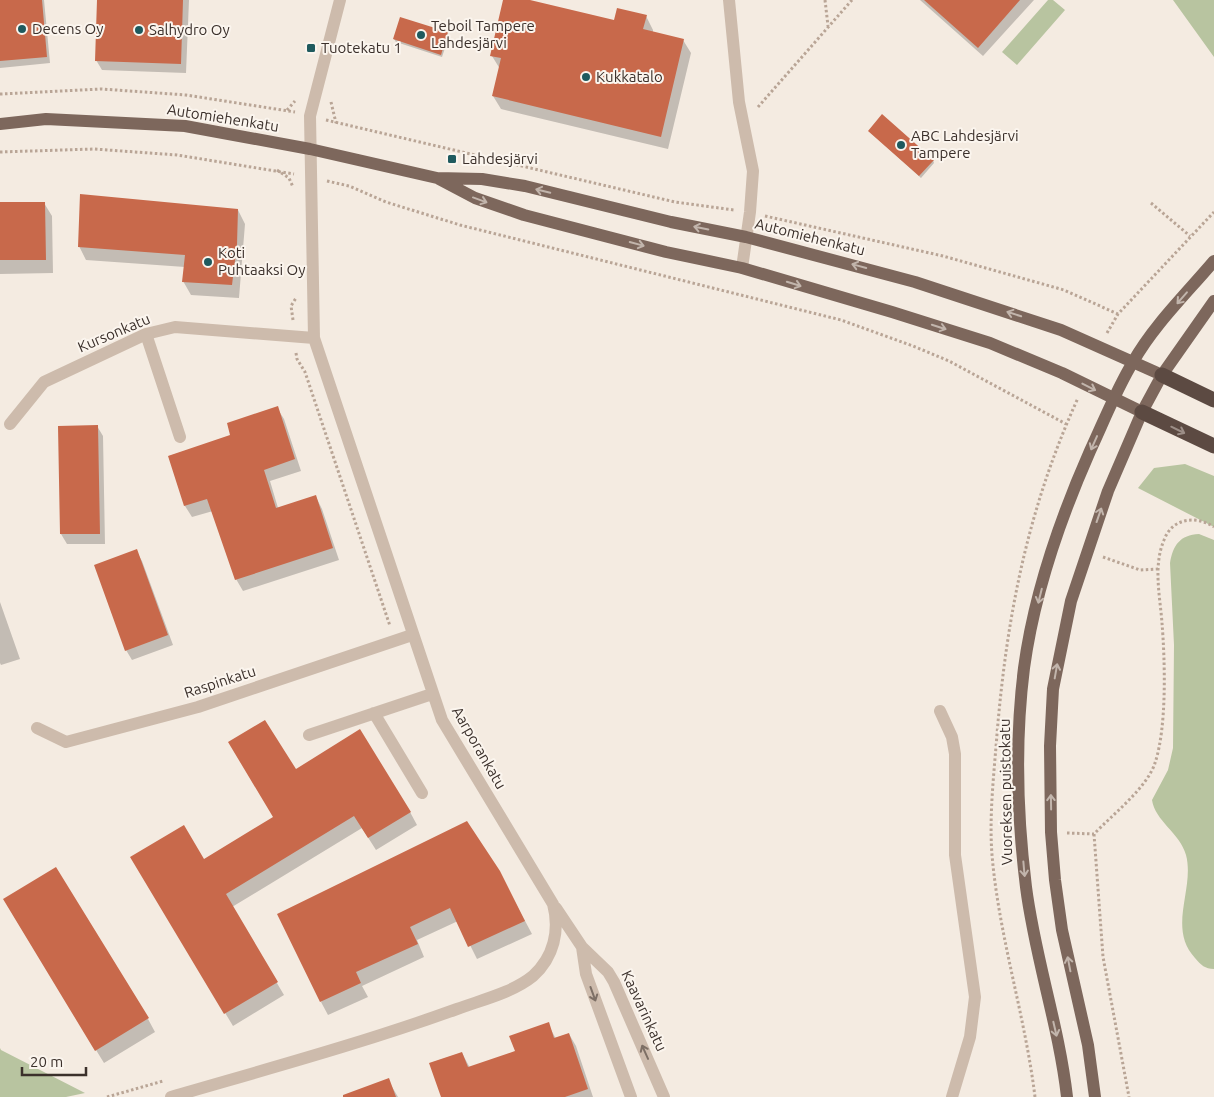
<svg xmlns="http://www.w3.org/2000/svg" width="1214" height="1097" font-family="Ubuntu,sans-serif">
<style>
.green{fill:#b8c4a0}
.shadow{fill:#0003}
.building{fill:#c8694b}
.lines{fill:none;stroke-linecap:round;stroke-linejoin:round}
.path{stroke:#b9a596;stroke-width:3;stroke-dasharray:2.5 2.5;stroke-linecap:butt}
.minor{stroke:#cdbbac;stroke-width:12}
.major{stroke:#7d675c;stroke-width:12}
.highway{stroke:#5c4a42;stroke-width:15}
.oneway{stroke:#c2b5ac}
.oneway2{stroke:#9c8e87}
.oneway3{stroke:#7d6f65}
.poi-dot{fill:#1f5a5e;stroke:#fbf5ee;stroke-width:2}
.labels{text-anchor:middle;stroke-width:4;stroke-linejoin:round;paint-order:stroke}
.poi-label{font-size:15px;fill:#3b302b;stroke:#fbf5ee;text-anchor:start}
.street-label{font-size:15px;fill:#3b302b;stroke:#fbf5ee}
</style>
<rect width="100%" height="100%" fill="#f4ebe1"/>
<path class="green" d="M1048,0H1053L1065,10L1017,65L1002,52Z
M1173,0H1214V57Z
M1185,464L1214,476V527L1138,488L1154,468Z
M1199,534L1214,540V969C1205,969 1201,965 1195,958C1167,928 1195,889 1186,855C1180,833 1155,821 1152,800L1168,770L1173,748L1174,645L1170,563C1173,545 1180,535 1199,534Z
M0,1048L1,1050L85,1093L66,1097H0Z"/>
<path class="shadow" d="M0,0H44L50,63L0,68Z
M98,0H189L186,73L102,70L96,60Z
M505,0H524L615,22L646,16L653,30V33L683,40L691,53L668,149L501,109L493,96L500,69L492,56Z
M920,0H1034L983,56Z
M447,33L449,36L442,57L396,42L394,39Z
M869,131L933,160L934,163L921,178Z
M0,203H44L52,216L53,273L0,274Z
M238,210L245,224L239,298L191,295L183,281L185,267L86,260L79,246Z
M277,408L284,419L301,471L270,481L278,508L316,497L322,509L339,560L243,591L236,579L213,511L192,517L185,506L169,456L232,436Z
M97,426L103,436L105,544H67L61,534L60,427Z
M136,551L142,561L173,645L132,660L126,650Z
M0,602L20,659L1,665L0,663Z
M295,771L410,812L417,825L376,850L362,828L232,907L284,995L233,1026L132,858L204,860L275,817Z
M467,823L499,872L532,934L477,959L458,921L417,940L424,957L362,986L368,997L328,1015L321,1002Z
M12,913L148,1019L155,1032L104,1063Z
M548,1024L556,1039L569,1034L576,1046L593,1097H443L462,1053L470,1068L516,1052Z
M388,1080L398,1097H345Z"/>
<path class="building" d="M0,0H42L47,57L0,61Z
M97,0H183L181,64L95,61Z
M503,0H530L614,20L617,8L647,15L643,29L684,39L661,137L492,96L501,58L490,56Z
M924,0H1020L978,48Z
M400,17L448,32L441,55L393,39Z
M882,114L934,160L919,176L868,131Z
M80,194L238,209L237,244L232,285L182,282L185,255L78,247Z
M0,202H45L46,260H0Z
M278,406L295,459L264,470L276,508L316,495L333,548L235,580L207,499L184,506L168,456L230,435L227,423Z
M98,425L100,534H60L58,426Z
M137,549L168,635L125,651L94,565Z
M265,720L296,769L360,729L411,812L368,838L354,816L226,894L278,982L224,1014L130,857L184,825L204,859L273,817L228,742Z
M467,821L500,871L525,921L468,947L450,908L410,927L418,944L356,972L361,983L320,1002L277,914Z
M56,867L149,1018L95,1051L3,899Z
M549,1022L554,1038L569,1033L588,1089L565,1097H441L429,1063L462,1052L468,1067L515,1051L509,1036Z
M389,1078L396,1097H343V1095Z"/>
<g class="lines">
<path class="path" d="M825,0L828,26
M0,94L102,89L186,95L295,112
M331,102L336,123
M758,107L852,0
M287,110L295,101
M326,120L675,202L734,210
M0,152L94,149L177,155L294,174
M277,170L289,178L293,187
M327,181L349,186L386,202L460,225L841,320L913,346L949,361L1066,424
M1151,203L1190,236
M765,216L943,256L1064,290L1118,314
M293,320L291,306L296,298
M1107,333L1118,314L1214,212
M296,353L297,359L305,372L390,626
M1103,557L1140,570L1158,569
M1067,833L1094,834C1112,815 1147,788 1155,763C1167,727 1165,661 1162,623C1160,596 1153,566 1164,540C1172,518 1196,515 1214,527
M1094,834L1103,957L1129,1097
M107,1097L163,1081
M1035,1097C1025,1015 999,937 992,855C989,815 994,774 997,734C1007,614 1028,508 1078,398"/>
<path class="minor" d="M729,0L739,102L753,171L750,212L742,268
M146,334L180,437
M10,424L44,382L146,334L175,327L314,338
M940,711L952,737L955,754V855L975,997L970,1037L952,1097
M374,713L422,793
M37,728L66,742L198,707L412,635
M309,735L432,694
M556,908L582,947L608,972L614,982L664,1097
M582,947L586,974L631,1097
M171,1097C267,1069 363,1043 457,1009C481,1000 512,993 533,976C554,957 560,930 553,904L442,720L314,338L310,116L340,0"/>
<path class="major" d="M0,124L46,119L185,126L310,149L437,178L482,179L525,186L671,222L746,237L915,282L1061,330L1162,375
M439,179L475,198L524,215L666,252L742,268L892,312L990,343L1062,373L1142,412
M1067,1097C1059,1026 1035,958 1026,887C1017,815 1015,740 1024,668C1034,594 1060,519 1090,451C1104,421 1116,390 1133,362C1154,325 1186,294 1214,261
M1095,1097L1088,1045L1062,930L1055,880L1051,832L1050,746L1053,689L1071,601L1108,491L1142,412L1162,375L1214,301"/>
<path class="highway" d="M1162,375L1214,400
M1142,412L1214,446"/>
</g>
<defs><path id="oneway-shaft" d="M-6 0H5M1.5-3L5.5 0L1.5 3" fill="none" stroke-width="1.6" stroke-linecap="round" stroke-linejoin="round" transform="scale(1.25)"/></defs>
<g class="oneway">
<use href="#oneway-shaft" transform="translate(543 191) rotate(-166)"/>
<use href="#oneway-shaft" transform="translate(480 200) rotate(20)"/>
<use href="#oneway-shaft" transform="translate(701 228) rotate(-169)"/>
<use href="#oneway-shaft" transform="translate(637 244) rotate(15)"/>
<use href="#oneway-shaft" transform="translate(859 266) rotate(-165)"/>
<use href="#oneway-shaft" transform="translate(794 284) rotate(17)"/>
<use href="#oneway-shaft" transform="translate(1182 298) rotate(131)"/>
<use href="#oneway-shaft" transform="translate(1014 314) rotate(-162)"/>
<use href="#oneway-shaft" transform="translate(939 327) rotate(18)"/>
<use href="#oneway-shaft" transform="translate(1089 387) rotate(27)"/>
<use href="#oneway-shaft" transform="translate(1094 443) rotate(114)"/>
<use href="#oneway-shaft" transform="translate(1099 515) rotate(-71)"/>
<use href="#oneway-shaft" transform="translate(1040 596) rotate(104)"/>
<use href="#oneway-shaft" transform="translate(1056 671) rotate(-80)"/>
<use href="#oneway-shaft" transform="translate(1051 802) rotate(-91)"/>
<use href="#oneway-shaft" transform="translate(1024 869) rotate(85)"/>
<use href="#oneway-shaft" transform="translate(1069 964) rotate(-101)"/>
<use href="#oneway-shaft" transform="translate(1055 1029) rotate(77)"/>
</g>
<use class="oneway2" href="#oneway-shaft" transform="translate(1178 430) rotate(26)"/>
<g class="oneway3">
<use href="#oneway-shaft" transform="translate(593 994) rotate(70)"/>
<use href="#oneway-shaft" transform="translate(645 1052) rotate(-114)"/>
</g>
<g class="poi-dot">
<circle cx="22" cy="29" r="5"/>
<circle cx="139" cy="30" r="5"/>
<circle cx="421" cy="35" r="5"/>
<rect x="306" y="43" width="10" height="10" rx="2.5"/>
<circle cx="586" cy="77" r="5"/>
<circle cx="901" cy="145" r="5"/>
<rect x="447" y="154" width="10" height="10" rx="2.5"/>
<circle cx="208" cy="262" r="5"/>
</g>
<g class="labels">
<g class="poi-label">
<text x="431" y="31">Teboil Tampere<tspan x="431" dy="17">Lahdesjärvi</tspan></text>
<text x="32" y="34">Decens Oy</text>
<text x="149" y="35">Salhydro Oy</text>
<text x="321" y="53">Tuotekatu 1</text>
<text x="596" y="82">Kukkatalo</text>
<text x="911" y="141">ABC Lahdesjärvi<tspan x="911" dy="17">Tampere</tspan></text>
<text x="462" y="164">Lahdesjärvi</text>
<text x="218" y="258">Koti<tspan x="218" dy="17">Puhtaaksi Oy</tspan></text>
</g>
<g class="street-label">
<text transform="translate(223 118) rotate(9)" y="5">Automiehenkatu</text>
<text transform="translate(810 237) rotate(14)" y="5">Automiehenkatu</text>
<text transform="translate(114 333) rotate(-23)" y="5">Kursonkatu</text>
<text transform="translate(220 682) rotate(-18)" y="5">Raspinkatu</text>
<text transform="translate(479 748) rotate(60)" y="5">Aarporankatu</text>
<text transform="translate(1006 792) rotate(-91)" y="5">Vuoreksen puistokatu</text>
<text transform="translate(644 1011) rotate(65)" y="5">Kaavarinkatu</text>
</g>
</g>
<path d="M22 1067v8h64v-8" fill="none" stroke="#3b302b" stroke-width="2.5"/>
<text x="30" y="1067" font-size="15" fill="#3b302b" stroke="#fbf5ee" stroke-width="4" paint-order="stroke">20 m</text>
</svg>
